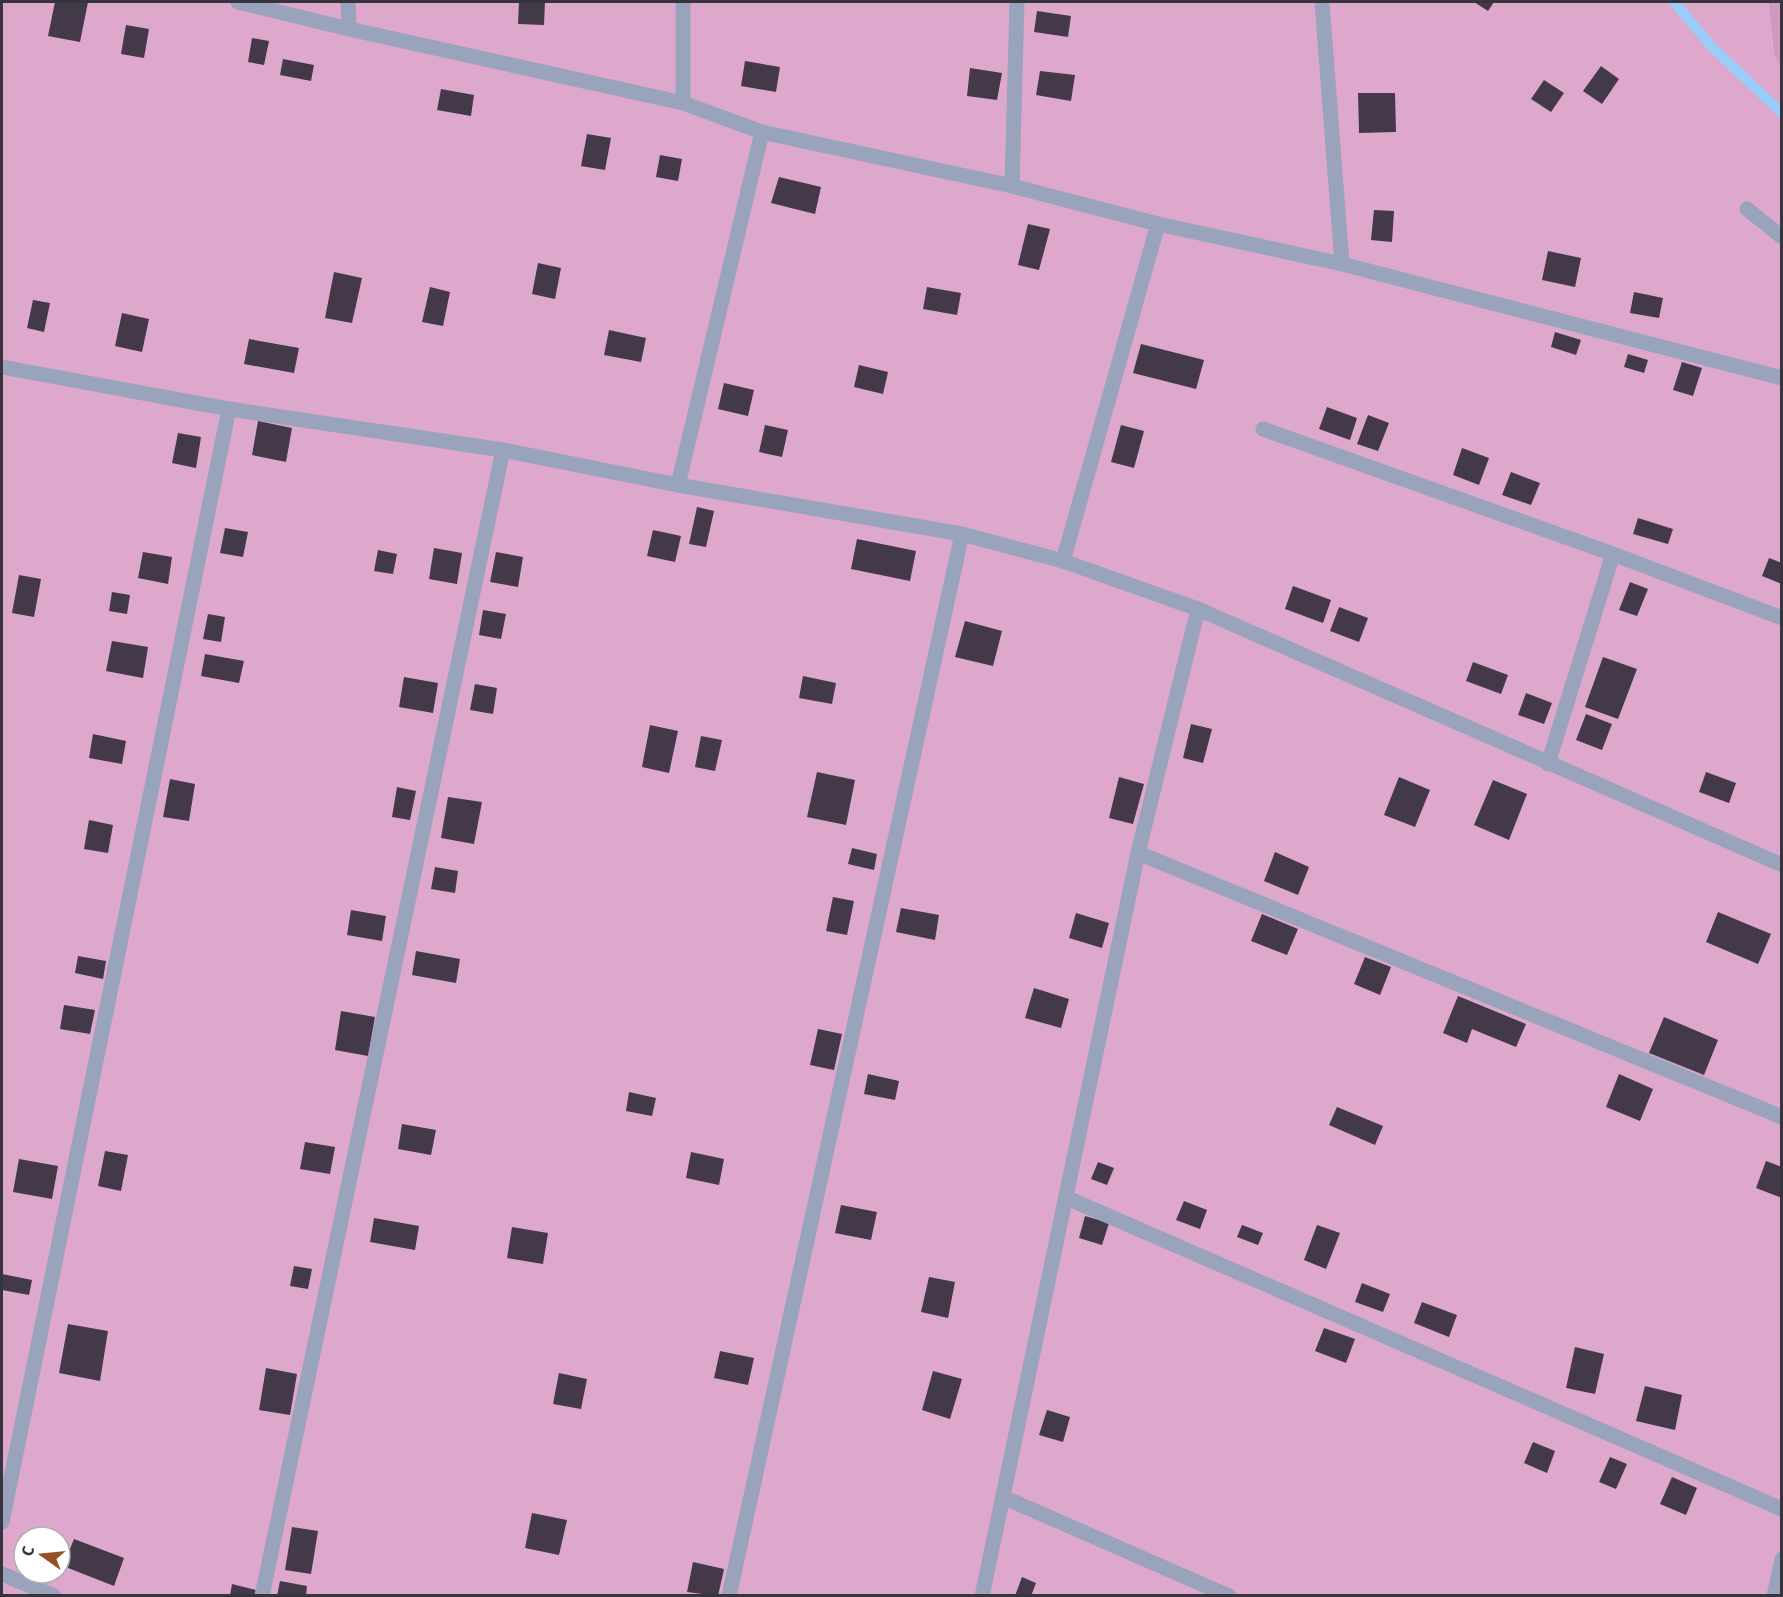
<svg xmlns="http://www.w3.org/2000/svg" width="1783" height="1597" font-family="'Fira Sans',sans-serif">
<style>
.green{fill:#dda8cc;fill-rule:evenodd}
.forest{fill:#d199bf}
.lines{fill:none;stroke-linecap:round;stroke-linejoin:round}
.stream{stroke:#9acdfa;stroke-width:10}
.building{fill:#443948}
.service{stroke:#99a3bb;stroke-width:15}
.minor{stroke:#99a3bb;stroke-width:15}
</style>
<rect width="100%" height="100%" fill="#e8e4fb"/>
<path class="green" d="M2,2H1768L1774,55L1782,65L1781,1595L2,1596ZM24,1537H60V1573H24Z"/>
<path class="forest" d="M1768,2H1781V65L1774,55Z"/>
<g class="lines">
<path class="stream" d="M1674,2L1713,48L1782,113"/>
</g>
<path class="building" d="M55,2H88L80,42L48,36Z
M519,2H545L544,25L518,24Z
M1474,2H1494L1488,11Z
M1037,11L1071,16L1068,37L1034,32Z
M126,25L149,29L144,58L121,54Z
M252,38L269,41L264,65L248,62Z
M283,59L314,65L311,81L280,75Z
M745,61L780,67L776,92L741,86Z
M1601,66L1619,79L1602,104L1583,91Z
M970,68L1002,73L997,100L967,96Z
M1040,71L1075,75L1071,101L1036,95Z
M1544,80L1564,93L1551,112L1531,99Z
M441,89L474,95L471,116L437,110Z
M1358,93H1395L1396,132L1359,133Z
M587,134L611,138L605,170L581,166Z
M660,155L682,159L678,181L656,177Z
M779,177L821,187L815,214L771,203Z
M1374,210L1394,211L1392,242L1371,240Z
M1028,224L1050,229L1039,270L1018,265Z
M1548,251L1581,258L1575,287L1542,280Z
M538,263L561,268L555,299L532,294Z
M334,272L362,278L352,323L325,318Z
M430,287L450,292L443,326L422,322Z
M927,287L961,293L957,315L923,309Z
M1634,292L1663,298L1659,318L1630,313Z
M33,300L50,303L44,332L27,328Z
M122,313L149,319L142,352L115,346Z
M609,330L646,338L641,362L604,355Z
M1555,332L1581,340L1576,355L1551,347Z
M249,339L299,348L294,373L244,364Z
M1141,344L1204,360L1196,389L1133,373Z
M1628,354L1648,360L1644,373L1624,367Z
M1682,362L1702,368L1693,396L1673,390Z
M859,365L888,372L883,394L854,387Z
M724,383L754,390L748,416L718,409Z
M1327,407L1357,418L1350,440L1319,429Z
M1368,415L1389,423L1378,451L1357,444Z
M258,421L292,428L286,462L252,455Z
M765,425L788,430L782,457L759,452Z
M1121,425L1144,431L1134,468L1111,462Z
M178,433L201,437L196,468L172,463Z
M1462,448L1489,458L1479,485L1453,475Z
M1511,472L1540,483L1531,505L1502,495Z
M697,507L714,511L706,547L689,544Z
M1638,518L1673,529L1668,544L1633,534Z
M225,528L248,532L243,557L220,553Z
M653,530L681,536L675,562L647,556Z
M857,539L916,551L910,581L851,569Z
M434,548L462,553L457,584L429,579Z
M378,550L397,554L393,574L374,571Z
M143,552L172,557L168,584L138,578Z
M496,552L523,557L518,587L490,582Z
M1769,558L1782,563V584L1762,576Z
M19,575L41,579L34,617L12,613Z
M1630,582L1648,589L1637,616L1619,610Z
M1293,586L1331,600L1323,623L1285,609Z
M112,592L130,595L127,614L109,611Z
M1339,607L1368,618L1359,642L1330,631Z
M483,610L506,614L501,639L479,635Z
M208,614L225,617L221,642L203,639Z
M965,621L1002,631L993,666L955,657Z
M112,641L148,647L143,678L106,671Z
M205,654L244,661L239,683L201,676Z
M1603,657L1637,669L1618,719L1585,707Z
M1473,662L1508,675L1501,694L1466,681Z
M803,676L836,683L832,704L799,698Z
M404,677L438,683L433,713L399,707Z
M475,684L497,688L493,714L470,710Z
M1526,693L1552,703L1544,724L1518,715Z
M1586,714L1612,724L1602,750L1576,740Z
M1191,724L1212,729L1203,763L1183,758Z
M650,725L678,731L669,773L642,767Z
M93,734L126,741L122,764L89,758Z
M701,736L722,740L715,771L695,767Z
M817,772L855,780L846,825L807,817Z
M1706,772L1736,783L1729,803L1699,792Z
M1119,777L1144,784L1133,824L1109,818Z
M1399,777L1430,790L1415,827L1384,815Z
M170,779L195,784L189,821L163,817Z
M1493,780L1527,794L1509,840L1474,825Z
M397,787L416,791L410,820L392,817Z
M448,797L482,802L474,844L441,838Z
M89,820L113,825L108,853L84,849Z
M852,848L877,854L874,870L848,864Z
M1275,852L1309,867L1298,895L1264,881Z
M435,867L458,871L455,893L431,889Z
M833,897L854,901L847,935L826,931Z
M901,908L939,915L935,940L896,932Z
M351,910L386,916L382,941L347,935Z
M1718,912L1771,934L1758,964L1706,942Z
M1076,913L1109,923L1102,948L1069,938Z
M1262,914L1298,929L1287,955L1251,941Z
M416,951L460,959L456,983L412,975Z
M78,956L106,961L103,979L75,973Z
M1365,957L1391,967L1380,995L1354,984Z
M1034,988L1069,999L1061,1028L1025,1018Z
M1458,996L1526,1024L1516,1047L1472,1029L1467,1043L1443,1033Z
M64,1005L95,1010L90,1034L60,1029Z
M341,1011L375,1017L368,1056L335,1050Z
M1664,1017L1718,1040L1704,1075L1649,1053Z
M818,1029L842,1034L834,1070L810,1065Z
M868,1074L899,1081L895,1100L864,1094Z
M1619,1074L1653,1089L1640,1121L1606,1107Z
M629,1092L656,1098L652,1116L626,1111Z
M1337,1107L1383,1126L1375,1145L1329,1125Z
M402,1124L436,1130L431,1155L398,1149Z
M305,1142L335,1147L330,1174L300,1169Z
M105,1151L128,1155L121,1191L98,1186Z
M691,1152L724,1159L719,1185L686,1178Z
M19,1159L58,1166L52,1199L13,1192Z
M1766,1161L1782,1167V1198L1756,1188Z
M1098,1162L1114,1168L1107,1185L1091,1179Z
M1184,1201L1207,1210L1200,1229L1176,1220Z
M841,1205L877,1212L871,1240L835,1233Z
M1085,1216L1109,1223L1102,1245L1079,1238Z
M374,1218L419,1226L415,1250L370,1242Z
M1242,1225L1263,1233L1258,1245L1237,1237Z
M1317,1225L1340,1233L1326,1269L1304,1260Z
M512,1227L548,1233L543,1264L507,1258Z
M294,1266L312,1269L308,1289L290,1286Z
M2,1274L32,1280L29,1295L2,1290Z
M929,1277L955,1282L948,1318L921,1312Z
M1362,1283L1390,1294L1383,1312L1355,1302Z
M1422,1302L1457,1315L1449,1337L1414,1323Z
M68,1324L108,1331L100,1381L59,1373Z
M1324,1328L1355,1339L1346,1363L1315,1351Z
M1575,1347L1604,1354L1595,1394L1566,1388Z
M720,1351L754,1358L748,1385L714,1378Z
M266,1368L297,1374L290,1415L259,1410Z
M933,1371L962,1379L950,1419L922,1410Z
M559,1373L587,1379L581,1409L553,1404Z
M1645,1386L1682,1395L1675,1430L1636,1421Z
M1047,1410L1070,1417L1063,1442L1039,1435Z
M1533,1442L1555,1451L1547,1473L1524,1463Z
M1610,1457L1627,1464L1616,1489L1599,1482Z
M1672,1477L1697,1488L1686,1515L1660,1504Z
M532,1513L567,1520L559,1555L525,1548Z
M292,1527L318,1531L311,1574L285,1570Z
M74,1539L124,1558L114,1586L63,1566Z
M693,1562L724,1569L718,1596L687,1592Z
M1022,1577L1036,1583L1031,1596H1015Z
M280,1581L307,1586L306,1596H277Z
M232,1584L256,1590L254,1596H230Z"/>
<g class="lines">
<path class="service" d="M238,2L349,29L683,103L762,132L1012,186L1158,224L1342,264L1782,378
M348,2L349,29
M1322,2L1342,264
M683,103V2
M1012,186L1017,2
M1747,209L1782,237
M1263,429L1613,554L1782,618
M678,485L762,132
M1063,561L1158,224
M1548,764L1613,554
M1138,853L1782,1117
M1067,1198L1782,1509
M1003,1497L1229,1596
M2,1522L229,409
M262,1596L503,450
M729,1596L962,534
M982,1596L1138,853L1198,609"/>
<path class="minor" d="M2,367L229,409L503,450L678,485L962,534L1063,561L1198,609L1782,865
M2,1574L54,1596
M1774,1596L1782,1559"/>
</g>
<rect width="1783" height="1597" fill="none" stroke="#36353e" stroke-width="6"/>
<g transform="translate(42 1555) rotate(285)"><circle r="28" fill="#ffffff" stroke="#afaeb2" stroke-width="1.5"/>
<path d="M0-4.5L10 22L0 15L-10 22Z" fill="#965028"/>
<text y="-9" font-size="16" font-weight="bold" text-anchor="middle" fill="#36353e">С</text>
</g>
</svg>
